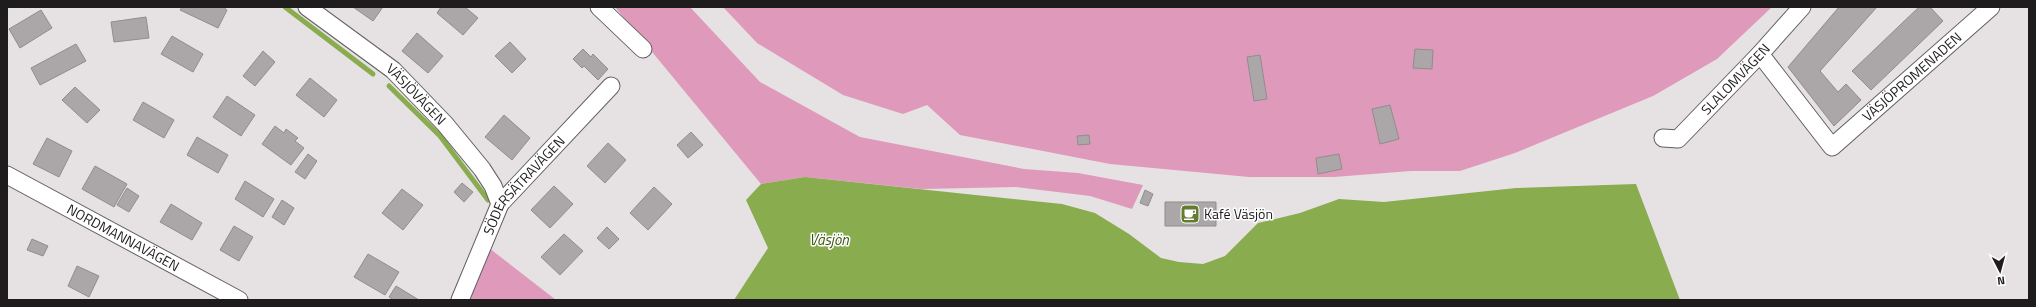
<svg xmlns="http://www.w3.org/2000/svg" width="2036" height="307" font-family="'Titillium Web',sans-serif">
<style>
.green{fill:#df9abb}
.water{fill:#88ac4e}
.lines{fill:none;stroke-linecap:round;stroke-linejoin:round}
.stream{stroke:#88ac4e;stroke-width:5}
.building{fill:#aba6a8;stroke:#918c8e}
.minor-casing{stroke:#635e60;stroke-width:19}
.minor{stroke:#fff;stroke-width:17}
.labels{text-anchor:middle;stroke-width:3;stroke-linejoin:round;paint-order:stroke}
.street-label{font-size:14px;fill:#1e1c1d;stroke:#fff}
.poi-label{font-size:14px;fill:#1e1c1d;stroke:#fff;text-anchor:start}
.water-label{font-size:15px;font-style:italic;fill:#3f5612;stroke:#fff}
</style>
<rect width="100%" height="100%" fill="#e6e1e3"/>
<path class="green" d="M615,7H690L760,82L860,137L1024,169L1078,173L1143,185L1132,209L1090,196L1016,187L921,189L805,177L761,184Z
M723,7H1772L1717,59L1653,96L1515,153L1460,171H1411L1334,177H1249L1110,164L960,135L927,105L903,114L843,95L757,43Z
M489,248L556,300H470Z"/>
<path class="water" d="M805,177L1062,204L1095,213L1129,234L1161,258L1179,262L1203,264L1225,256L1258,223L1300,213L1339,199L1384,202L1516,188L1636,184L1680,300H734L768,248L746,200L761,184Z"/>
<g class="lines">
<path class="stream" d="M285,7L373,74
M389,86L440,136L488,200"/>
</g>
<path class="building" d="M182,7H223L227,10L218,28L180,10Z
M353,7H383L373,21Z
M441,7H465L478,18L463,35L437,13Z
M1839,7H1877L1820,71L1838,92L1846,84L1861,100L1834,126L1788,67Z
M1919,7H1930L1943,21L1871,90L1852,71Z
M41,10L52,28L20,48L9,29Z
M146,17L149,38L114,42L111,22Z
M417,33L443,56L428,73L402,51Z
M172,36L203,54L193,72L161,54Z
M510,42L526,59L512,73L495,56Z
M76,44L86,61L40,85L31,68Z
M583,49L591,57L593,54L608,69L598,80L584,66L582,68L573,59Z
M1415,49L1433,50L1432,69L1413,68Z
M263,51L275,62L255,86L243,76Z
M1260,55L1267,99L1254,101L1247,57Z
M310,78L337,100L324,117L296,95Z
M75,87L100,110L87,123L62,100Z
M227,96L255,115L241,136L213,117Z
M143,102L174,120L164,138L133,120Z
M1390,105L1399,139L1380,144L1372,109Z
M504,115L530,138L512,160L485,137Z
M275,126L284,133L286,129L298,138L295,141L304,148L291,165L262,144Z
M691,132L703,145L688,158L677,145Z
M1089,135L1090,144L1078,145L1077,136Z
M197,137L228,155L218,173L187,155Z
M47,138L72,151L59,177L33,164Z
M608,143L626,160L605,183L587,166Z
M308,154L317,161L305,179L295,172Z
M1339,154L1342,169L1318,174L1316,158Z
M95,166L127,184L114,207L82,189Z
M245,181L274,199L263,217L235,199Z
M462,183L473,192L464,202L454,192Z
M554,186L573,204L550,228L531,210Z
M654,187L672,204L648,230L630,213Z
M127,188L139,196L129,212L117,205Z
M402,189L423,205L403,230L382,213Z
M1145,190L1153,194L1148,206L1140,203Z
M282,200L294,208L284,225L272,217Z
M1165,202H1216V226H1165Z
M171,204L202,223L192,240L160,222Z
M234,226L253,237L239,261L220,250Z
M607,227L619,239L609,249L597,238Z
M564,234L583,251L560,275L541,257Z
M32,239L48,246L43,256L27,250Z
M368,254L399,272L385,295L354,277Z
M77,266L99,276L89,297L68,286Z
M396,286L419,300H394L389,297Z"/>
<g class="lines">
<g class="minor-casing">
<g id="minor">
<path id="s1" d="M307,7L393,70L445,124L482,169L493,186L500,204"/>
<path d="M599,7L643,49"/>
<path id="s2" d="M1760,54L1832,147L1991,7"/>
<path id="s3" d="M1663,138L1678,139L1760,54L1802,7"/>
<path id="s4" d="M7,175L239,300"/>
<path id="s5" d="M460,300L500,204L611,86"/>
</g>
</g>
<use href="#minor" class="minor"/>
</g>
<defs>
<g id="cafe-square" transform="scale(1)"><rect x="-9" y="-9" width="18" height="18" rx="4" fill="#627d32" stroke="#fff"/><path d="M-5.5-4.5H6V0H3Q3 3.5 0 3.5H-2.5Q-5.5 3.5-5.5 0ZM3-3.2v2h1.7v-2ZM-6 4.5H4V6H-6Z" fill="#fff"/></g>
</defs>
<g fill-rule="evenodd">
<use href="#cafe-square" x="1190" y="214"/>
</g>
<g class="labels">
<g class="street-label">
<text dy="5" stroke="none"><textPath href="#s2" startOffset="224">VÄSJÖPROMENADEN</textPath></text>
<text dy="5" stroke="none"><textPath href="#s3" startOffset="98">SLALOMVÄGEN</textPath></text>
<text dy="5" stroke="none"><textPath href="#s1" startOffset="140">VÄSJÖVÄGEN</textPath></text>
<text dy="5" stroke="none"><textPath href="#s5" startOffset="133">SÖDERSÄTRAVÄGEN</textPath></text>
<text dy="5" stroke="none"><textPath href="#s4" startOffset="132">NORDMANNAVÄGEN</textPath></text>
</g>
<g class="poi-label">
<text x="1204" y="219">Kafé Väsjön</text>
</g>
<g class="water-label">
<text x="829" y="245">Väsjön</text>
</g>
</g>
<rect width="2036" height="307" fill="none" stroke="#1e1c1d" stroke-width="16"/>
<g transform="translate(2000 271) rotate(174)" stroke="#ffffff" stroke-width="3" paint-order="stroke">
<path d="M0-3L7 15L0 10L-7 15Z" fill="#1e1c1d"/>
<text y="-6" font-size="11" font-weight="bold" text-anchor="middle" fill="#1e1c1d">N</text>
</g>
</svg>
